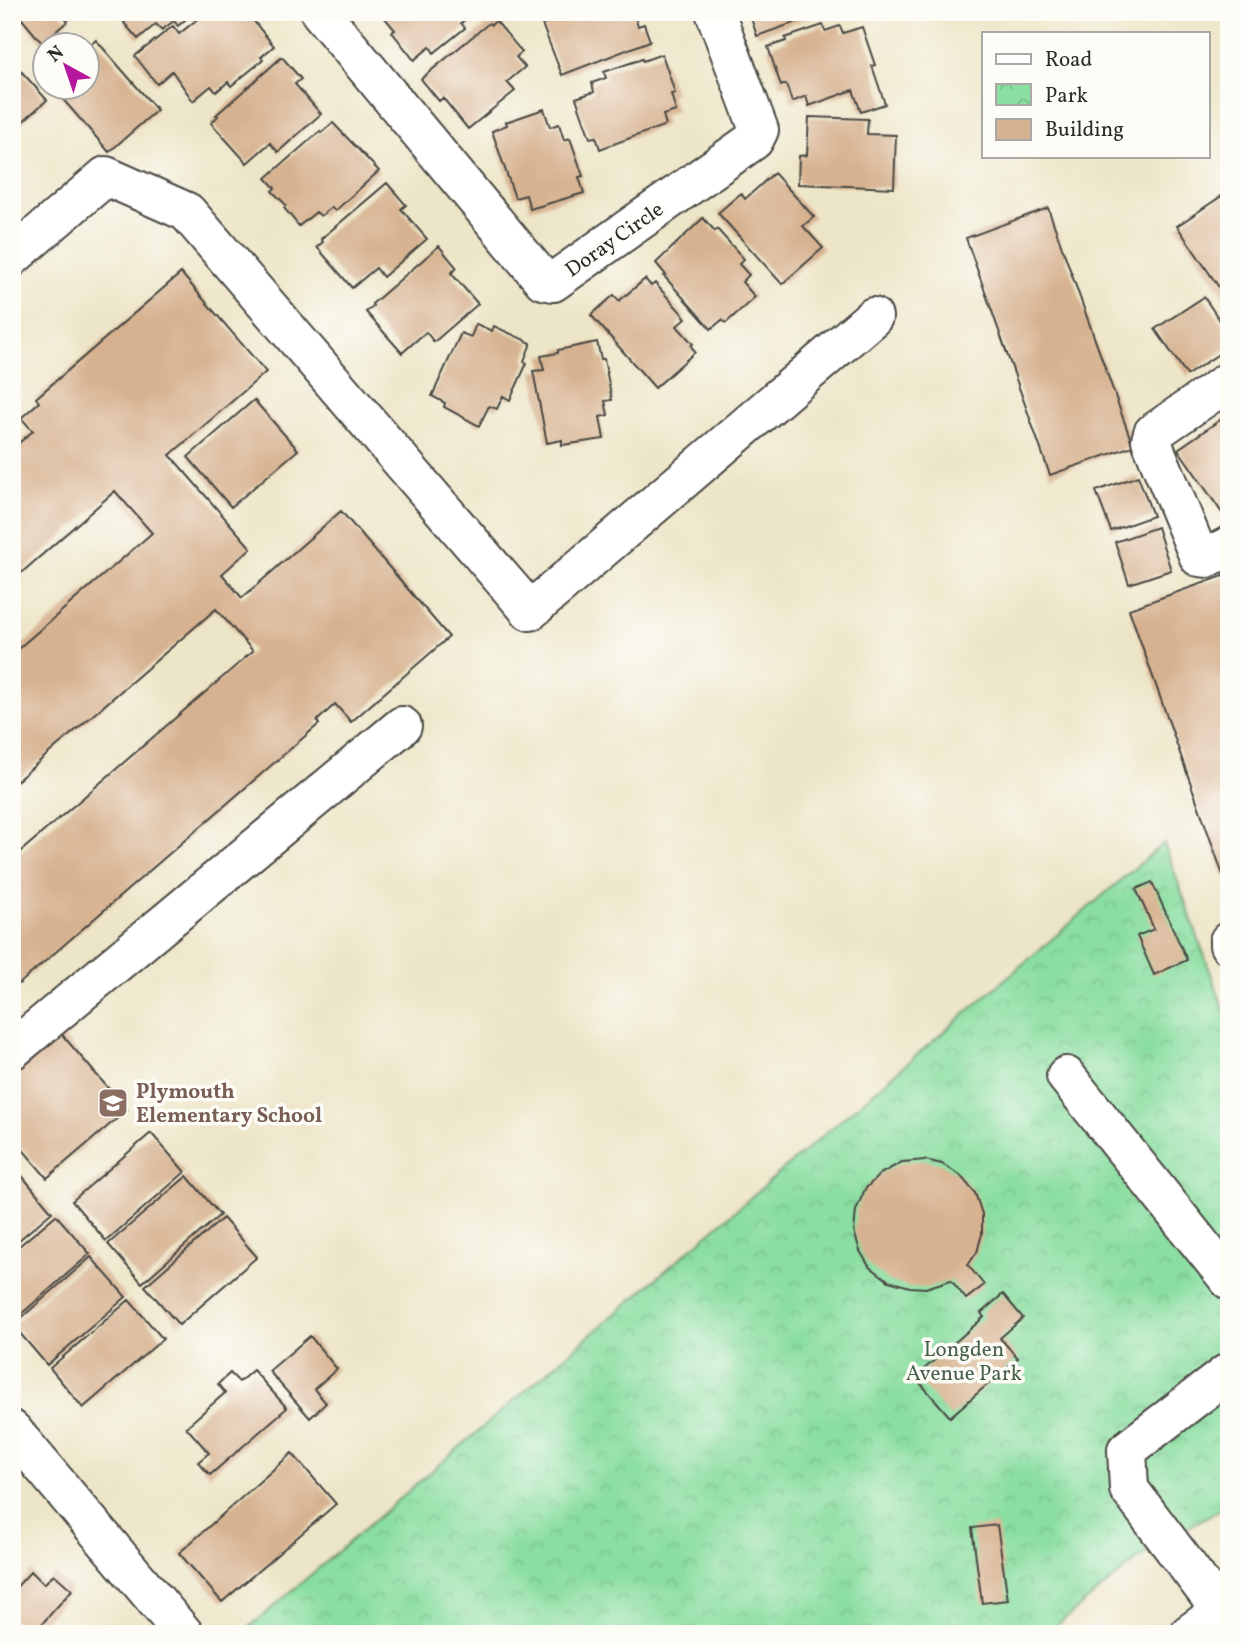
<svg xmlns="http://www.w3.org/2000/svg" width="1241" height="1646" font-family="Vollkorn,serif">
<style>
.park{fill:url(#park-crowns);stroke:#5a8466;stroke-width:2}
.building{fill:#d7b290}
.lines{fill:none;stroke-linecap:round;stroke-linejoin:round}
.minor-casing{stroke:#484742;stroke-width:42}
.minor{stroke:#fff;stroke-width:38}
.labels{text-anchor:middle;stroke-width:7;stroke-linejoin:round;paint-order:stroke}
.street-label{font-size:21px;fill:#2b2b2b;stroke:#fdfcf7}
.education-label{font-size:21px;font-weight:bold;fill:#785e54;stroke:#fdfcf7;text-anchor:start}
.park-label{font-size:21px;fill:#48614e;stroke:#fdfcf7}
</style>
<defs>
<pattern id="park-crowns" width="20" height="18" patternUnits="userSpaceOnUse" patternTransform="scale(1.75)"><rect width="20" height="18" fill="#8adea1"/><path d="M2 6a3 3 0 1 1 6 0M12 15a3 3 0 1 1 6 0" fill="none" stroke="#77bf8b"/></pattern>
</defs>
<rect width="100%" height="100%" fill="#fdfcf7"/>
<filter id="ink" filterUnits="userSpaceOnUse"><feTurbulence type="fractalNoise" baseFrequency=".0143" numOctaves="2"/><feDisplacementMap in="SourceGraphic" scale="14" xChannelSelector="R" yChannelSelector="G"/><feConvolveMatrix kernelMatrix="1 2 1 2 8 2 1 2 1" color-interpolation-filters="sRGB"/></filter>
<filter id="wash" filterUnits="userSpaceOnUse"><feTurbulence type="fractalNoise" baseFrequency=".00686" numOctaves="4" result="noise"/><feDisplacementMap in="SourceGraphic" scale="28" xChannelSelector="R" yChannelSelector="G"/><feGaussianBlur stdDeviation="1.57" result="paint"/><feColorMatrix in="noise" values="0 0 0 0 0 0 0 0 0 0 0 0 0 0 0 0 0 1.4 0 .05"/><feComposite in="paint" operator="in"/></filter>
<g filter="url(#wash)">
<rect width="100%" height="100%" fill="#ede5c7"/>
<path class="park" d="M1164,843L1229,1024V1504L1152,1548L1046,1634H245L244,1632Z"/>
<g id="blocks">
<path class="building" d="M16,12H60L68,21L42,43Z
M120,12H194L178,26L174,21L162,30L156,24L138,39L124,23L127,20Z
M206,12H240L244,17L248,14L274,46L261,57L263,60L231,86L228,82L216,92L211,86L193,101L172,71L157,84L135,56L173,26L179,34Z
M380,12H474L461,23L465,28L434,53L430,47L414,60L392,32L395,30Z
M569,12H633L638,26L644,24L650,41L562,75L542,24L569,14Z
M749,12H822V13L757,36Z
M496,21L522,52L516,57L525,67L507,82L515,91L468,129L443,98L439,101L421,79L489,23L491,25Z
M823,25L825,31L840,26L843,33L862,27L875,65L872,66L885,104L861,112L853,90L809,106L806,96L792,102L786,84L781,86L768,47L786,41L785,38Z
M96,40L157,110L109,152L53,88H88V47Z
M662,54L675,93L671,94L676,111L663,115L666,125L600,149L596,137L590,138L576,98L594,92L592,83L606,78L604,72L642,59L643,61Z
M282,57L301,79L295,84L321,114L278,152L270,143L247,163L211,123L218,116L216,115Z
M12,61L47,100L12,131Z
M544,109L550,127L559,124L564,140L570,138L583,176L579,177L584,193L530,209L526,195L515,198L492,131L507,125L506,122Z
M809,117L868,119L867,134L896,135L894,188L798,184L799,156L807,155Z
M333,123L379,171L335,211L332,207L321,216L316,212L299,226L284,208L286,205L272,191L275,188L266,178L320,131L321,133Z
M774,173L814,217L803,226L823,248L782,284L718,213L741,193L745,199Z
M387,183L406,205L401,209L427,239L383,277L376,268L352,288L317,247L323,242L321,239Z
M1229,191V298L1227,299L1177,226Z
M1048,208L1133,446L1050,475L966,238Z
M703,218L715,231L717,229L744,259L739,264L749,275L742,282L755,297L726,323L722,320L711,329L664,276L666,275L656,263Z
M439,246L457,268L451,273L478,304L434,342L426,332L402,353L366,312L373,306L372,304Z
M181,273L266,372L170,455L251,548L222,574L242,598L341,511L449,637L351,722L335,704L317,721L319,724L19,984L16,981L12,985V859L253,651L216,609L12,785V654L152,533L115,491L12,581V449L33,431L21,418L39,402L36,398Z
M645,279L651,286L655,283L686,318L677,326L693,344L691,346L695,352L655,388L591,315L614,295L619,301Z
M1204,297L1229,334V347L1187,375L1155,329Z
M476,324L492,331L494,326L531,343L524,361L527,363L510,400L503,396L497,409L489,406L479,426L444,407L445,403L432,396L461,333L471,337Z
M597,342L601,359H604L612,400L605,401L608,415L600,417L604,439L562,445V440L547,443L533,371L544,370L541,356L558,353V350Z
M254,400L298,450L231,507L188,457Z
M1229,414V523L1178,449Z
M1138,476L1153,516L1111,531L1096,491Z
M1157,527L1171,570L1129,584L1115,542Z
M1229,574V873L1223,875L1129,609Z
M1152,882L1187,960L1154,975L1137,936L1154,929L1136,889Z
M58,1030L127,1110L47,1178L12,1137V1070Z
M151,1133L185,1172L106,1241L72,1201Z
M925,1160L942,1164L960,1175L975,1193L982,1214V1234L977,1252L968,1265L984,1285L966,1299L951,1280L926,1288L910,1287L889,1281L869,1266L860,1251L854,1231L856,1210L865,1189L880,1174L902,1162Z
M18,1171L52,1212L12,1246V1177Z
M187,1176L220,1215L142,1283L108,1244Z
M56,1215L90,1254L12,1322V1252Z
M223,1218L257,1257L179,1325L145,1286Z
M91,1257L126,1297L47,1365L13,1325Z
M1003,1294L1023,1318L1000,1338L1018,1358L950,1417L915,1377L984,1317L981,1313Z
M129,1300L163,1339L83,1408L50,1368Z
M310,1336L337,1369L314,1389L326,1403L310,1418L269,1371Z
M253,1370L287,1408L210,1475L198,1462L209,1453L186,1427L225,1393L218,1384L230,1373L239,1382Z
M292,1453L336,1504L222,1602L179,1553Z
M997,1525L1008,1600L982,1603L972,1528Z
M31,1571L44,1584L54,1574L72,1590L33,1634H30L12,1618V1592Z"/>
</g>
</g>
<g filter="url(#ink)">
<use href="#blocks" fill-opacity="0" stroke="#484742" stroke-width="2"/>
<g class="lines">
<g class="minor-casing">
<path id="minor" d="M320,12L543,280L553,282L754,140L759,130L715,12
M12,257L106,176L187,212L530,611L873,317
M1229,381L1153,433L1151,440L1199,557L1207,558L1229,546
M1229,941V945
M12,1050L402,726
M1066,1076L1229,1280
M12,1430L184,1634
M1221,1611L1129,1489L1127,1450L1229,1372
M1189,1634L1229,1605"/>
</g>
<use href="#minor" class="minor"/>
</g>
</g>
<defs>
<g id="school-square" transform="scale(1.575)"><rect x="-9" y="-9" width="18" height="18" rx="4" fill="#8d6e63" stroke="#fdfcf7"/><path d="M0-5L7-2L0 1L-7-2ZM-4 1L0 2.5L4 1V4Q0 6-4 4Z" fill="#fff"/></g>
</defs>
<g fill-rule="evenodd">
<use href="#school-square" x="113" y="1103"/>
</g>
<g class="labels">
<g class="street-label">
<text transform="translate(614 239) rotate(-35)" y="7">Doray Circle</text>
</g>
<g class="education-label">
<text x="136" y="1098">Plymouth<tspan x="136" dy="24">Elementary School</tspan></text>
</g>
<g class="park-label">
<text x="964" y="1356">Longden<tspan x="964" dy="24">Avenue Park</tspan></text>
</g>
</g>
<rect width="1241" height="1646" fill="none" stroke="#fdfcf7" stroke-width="42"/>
<rect x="982" y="32" width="228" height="126" fill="#fdfcf7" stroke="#a9a8a5" stroke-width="2"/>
<rect x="996" y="54" width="35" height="10" fill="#ffffff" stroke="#a9a8a5" stroke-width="2"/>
<text x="1045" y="66" font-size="21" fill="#2b2b2b">Road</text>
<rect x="996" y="84" width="35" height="21" fill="url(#park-crowns)" stroke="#a9a8a5" stroke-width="2"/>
<text x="1045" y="102" font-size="21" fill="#2b2b2b">Park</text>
<rect x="996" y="119" width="35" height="21" fill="#d7b290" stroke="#a9a8a5" stroke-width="2"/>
<text x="1045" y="136" font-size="21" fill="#2b2b2b">Building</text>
<g transform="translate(66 66) rotate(320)"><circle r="33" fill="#fdfcf7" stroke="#a9a8a5" stroke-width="2"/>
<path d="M0-5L12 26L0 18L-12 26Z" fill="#b5179e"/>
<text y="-10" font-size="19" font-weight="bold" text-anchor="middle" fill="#2b2b2b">N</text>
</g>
</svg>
